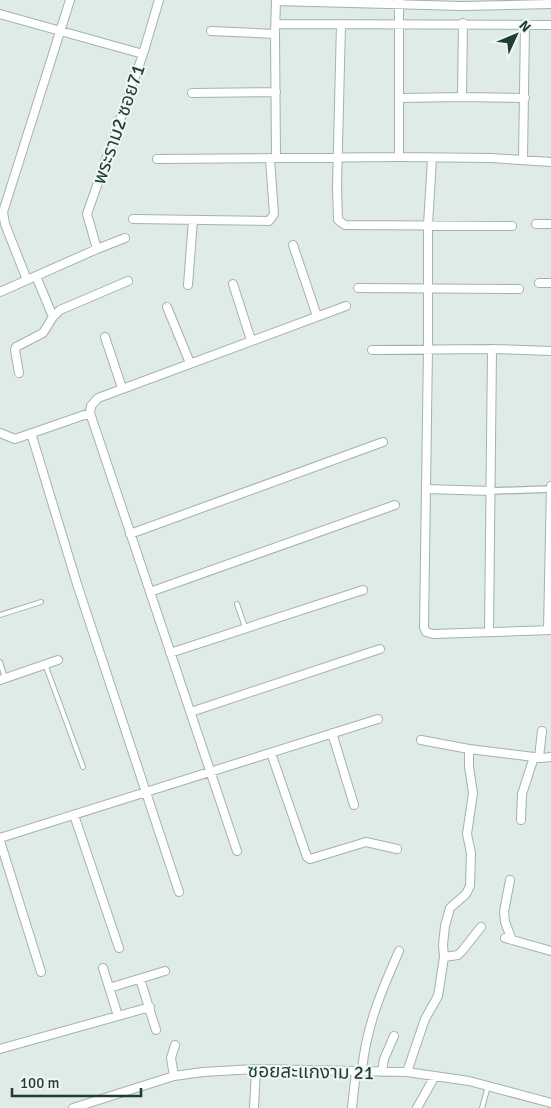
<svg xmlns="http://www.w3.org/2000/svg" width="551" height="1108" font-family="Signika,'Noto Sans Thai',sans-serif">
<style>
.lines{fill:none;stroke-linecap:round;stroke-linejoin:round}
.service-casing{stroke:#a2b3af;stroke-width:6}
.pedestrian-casing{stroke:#a2b3af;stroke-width:8}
.minor-casing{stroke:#a2b3af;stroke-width:10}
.service{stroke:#fff;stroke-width:4}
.pedestrian{stroke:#fff;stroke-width:5.5}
.minor{stroke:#fff;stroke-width:8}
.labels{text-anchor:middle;stroke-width:4;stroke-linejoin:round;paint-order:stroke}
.street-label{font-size:19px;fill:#1f3c38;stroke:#eff7f4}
</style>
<rect width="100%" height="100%" fill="#dfebe7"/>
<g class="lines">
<g class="service-casing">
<path id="service" d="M237,604L245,627
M0,615L41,602
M0,662L5,678
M45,664L83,767
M482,1108L488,1086"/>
</g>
<g class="pedestrian-casing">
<path id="pedestrian" d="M491,491L551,489"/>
</g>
<g class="minor-casing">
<path id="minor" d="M399,0V157
M276,1L462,6L551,4
M0,14L143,54
M276,24L551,25
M341,24L337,186L338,220L345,225L512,226
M211,31L275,34
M192,93L276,92
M462,97L525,98
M400,98L462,97L463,23
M276,157L275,34L276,0
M432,158L428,225V348L424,627L426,632L433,634L551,630
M157,159L399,157L491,158L551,162
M523,160L525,24
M133,219L269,221L274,214L270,159
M536,224H551
M293,245L317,316
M97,249L87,214L143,54L159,0
M36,276L53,317
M27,280L5,224L3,212L70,0
M539,283H551
M233,284L251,340
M188,285L193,220
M358,288L519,289
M0,292L97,249L125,238
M167,307L190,363
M105,337L122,388
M372,350L492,349L551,351
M19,373L15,350L16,347L43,333L53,317L60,310L128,281
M0,433L15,439L90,413
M31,433L77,584L179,892
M426,489L491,491
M130,534L383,442
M150,592L395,505
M548,630L551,486
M489,632L492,349
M170,653L363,590
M0,680L58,660
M191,712L380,649
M332,733L354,805
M421,740L469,749L542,758L551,757
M271,753L307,857L310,859L366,842L397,849
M539,757L542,731
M74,815L119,948
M521,820L522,794L534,757
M0,838L378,719
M0,841L41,972
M237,851L90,413L91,406L98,398L346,306
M510,880L504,912L505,922L512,940
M505,938L551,951
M444,957L458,955L462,951L481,927
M103,968L118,1016
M140,979L156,1030
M109,988L165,971
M0,1049L150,1007
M362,1071C366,1027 381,992 399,951
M382,1072L384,1059L394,1036
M407,1072L425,1019L438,996L444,957L443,945L445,926L450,908L466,894L470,886L471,853L467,834L473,793L469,767V749
M174,1076L171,1058L175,1045
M73,1108L174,1076L203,1072L256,1069L407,1072L469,1081L551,1103
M254,1108L256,1069
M352,1108L356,1071
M417,1108L435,1076"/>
</g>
<use href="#service" class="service"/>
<use href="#pedestrian" class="pedestrian"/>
<use href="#minor" class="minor"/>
</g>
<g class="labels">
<g class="street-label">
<text transform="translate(118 124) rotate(-71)" y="7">พระราม2 ซอย71</text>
<text transform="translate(311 1071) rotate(1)" y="7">ซอยสะแกงาม 21</text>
</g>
</g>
<g transform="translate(516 35) rotate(46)" stroke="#eff7f4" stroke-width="4" paint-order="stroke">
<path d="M0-4L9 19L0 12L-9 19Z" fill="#1f3c38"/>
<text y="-8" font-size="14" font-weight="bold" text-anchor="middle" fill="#1f3c38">N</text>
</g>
<path d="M12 1088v8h129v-8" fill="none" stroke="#1f3c38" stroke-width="2.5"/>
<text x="20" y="1088" font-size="15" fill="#1f3c38" stroke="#eff7f4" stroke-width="4" paint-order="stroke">100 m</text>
</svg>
